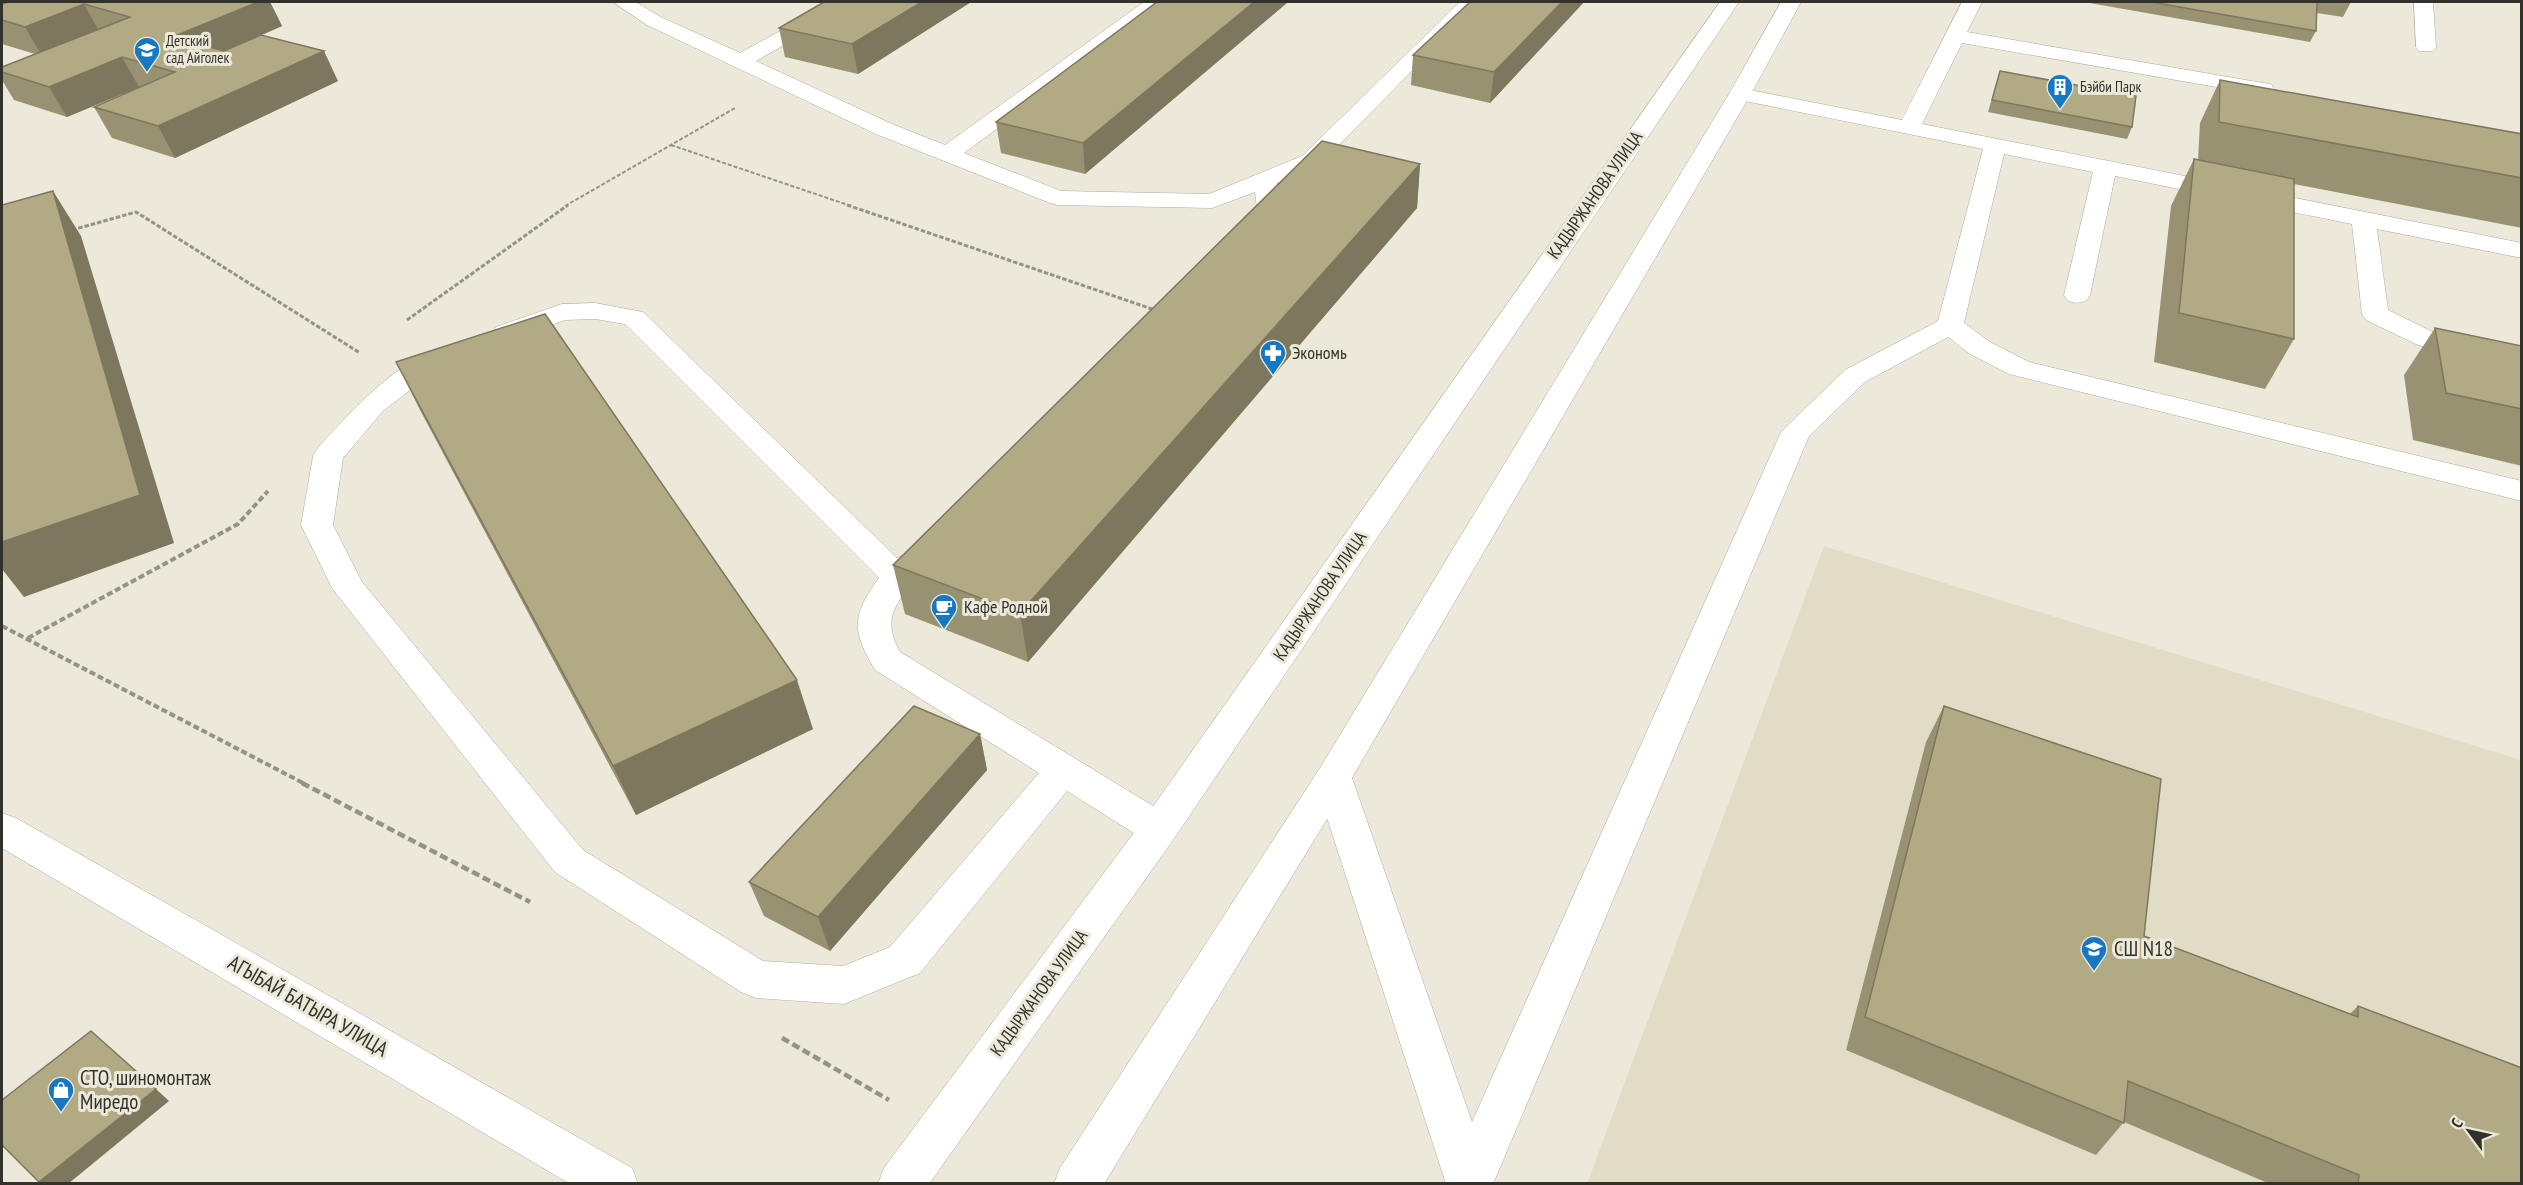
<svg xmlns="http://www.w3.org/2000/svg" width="2523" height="1185" font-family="'PT Sans Narrow',sans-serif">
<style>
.built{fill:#e1dcc6}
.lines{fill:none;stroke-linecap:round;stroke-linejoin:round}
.lane-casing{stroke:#aeab9d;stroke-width:1}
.secondary-casing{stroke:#aeab9d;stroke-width:1}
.path-far3{stroke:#959288;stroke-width:2;stroke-dasharray:4 2;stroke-linecap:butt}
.path-far2{stroke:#959288;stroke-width:3;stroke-dasharray:4.5 2;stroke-linecap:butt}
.path-far1{stroke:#959288;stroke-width:4;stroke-dasharray:6 3;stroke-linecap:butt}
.path{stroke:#959288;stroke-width:4.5;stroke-dasharray:8 4;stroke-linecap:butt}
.lane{fill:#fff;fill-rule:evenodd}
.secondary{fill:#fff;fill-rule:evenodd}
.wall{fill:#999272}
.shaded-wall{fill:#7d775d}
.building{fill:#b2aa85;stroke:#7d775d;stroke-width:1.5}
.labels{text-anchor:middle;stroke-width:6;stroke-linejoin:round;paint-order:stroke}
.far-poi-label{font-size:15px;fill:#32312b;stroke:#ece9da;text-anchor:start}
.street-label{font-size:18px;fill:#32312b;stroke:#ece9da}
.poi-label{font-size:18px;fill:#32312b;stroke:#ece9da;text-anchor:start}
.near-poi-label{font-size:21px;fill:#32312b;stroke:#ece9da;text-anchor:start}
.near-street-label{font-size:21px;fill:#32312b;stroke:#ece9da}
</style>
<rect width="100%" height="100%" fill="#ece9da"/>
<path class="built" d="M1824,546L2521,760V1183L1587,1184Z"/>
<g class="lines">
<g class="lane-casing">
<path id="lane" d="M613,2H636L661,17L740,53L833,2H855L853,6L756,61L892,124L945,145L1144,2H1165L1163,6L964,153L1061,191L1209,194L1302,156L1460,2H1480L1318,166L1277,183L1281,211C1271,225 1257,242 1238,237L1235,232L1257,209L1255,192L1212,208L1058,205L1050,203L876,134L647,25Z
M1962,2H1982L1967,32L2263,83L2271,84L2274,89L2271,94L2263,95L1962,43L1922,124L2522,243V258L2377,229L2388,310L2437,334L2522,356V372L2418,345L2366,320L2362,314L2352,224L2115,176L2090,295L2086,301L2077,303L2068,301L2064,295L2093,172L2004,154L1964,323L1990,342L2029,362L2522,481V501L2009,374L1970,354L1948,337L1865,382L1809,436L1493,1184H1446L1314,778L1320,768L1333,763L1346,768L1352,778L1472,1122L1781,432L1845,370L1938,321L1983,149L1740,100L1732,99L1729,94L1732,89L1740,88L1902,120Z
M2414,2H2433L2436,47L2433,51H2419L2416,47Z
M595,303L643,312L897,558L911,552L922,555L927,563C908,595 876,610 900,652L1173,818L1178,829L1173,840L1159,845L1145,840L1067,791L920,973L844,1004L756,998L741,992L555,872L332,588L301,525L313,456L317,449C344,420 411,341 454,351L458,357L454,363L436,370L383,411L343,458L333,525L362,582L583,850L763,961L843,966L890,947L1039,773L875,670C852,631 851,616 879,578L625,324L595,319L565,320L506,341L496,339L493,333L496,327L562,304Z"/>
</g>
<g class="secondary-casing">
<path id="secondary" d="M1720,2H1739L1173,840L929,1184H878L884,1168L1145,818Z
M1781,2H1801L1751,94L1346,788L1104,1184H1054L1060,1168L1320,768L1729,94Z
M2,813L16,818L632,1168L638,1184H570L2,848Z"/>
</g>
<path class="path-far3" d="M671,145L851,206
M565,206L735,108"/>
<path class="path-far2" d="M847,205L1155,310
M72,230L136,212L360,353
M407,320L568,205"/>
<path class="path-far1" d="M2,626L305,784
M28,638L238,524L268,491"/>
<path class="path" d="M302,783L530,902
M782,1038L889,1100"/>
<use href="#lane" class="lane"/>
<use href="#secondary" class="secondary"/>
</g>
<path class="wall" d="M270,2L282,26L262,35L338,81L175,158L112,138L94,107L139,87L67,117L14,100L2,80V67L35,54L2,44V4Z
M971,2L858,74L785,57L779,28Z
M1157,2H1288L1085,174L1001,153L996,122Z
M1470,2H1584L1490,103L1411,85L1413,55Z
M2084,2H2351L2343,17L2317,13L2316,31L2310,42Z
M2000,71L2132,127L2127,139L1988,112Z
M2220,80L2522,134V228L2294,184V339L2265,389L2154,362L2171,206L2194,159L2198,160L2200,123Z
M1420,164L1417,208L1028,662L905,614L893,565Z
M2435,328L2522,346V466L2413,440L2404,375Z
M396,362L813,729L636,815L420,410Z
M1944,706L2144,936L2350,1014L2358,1006L2522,1184H2270L2124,1122L2096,1155L1846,1050L1926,742Z
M980,734L987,770L830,951L764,916L749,882Z"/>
<path class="shaded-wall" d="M258,2H270L282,26L188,66L172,37Z
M922,2H971L858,74L852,44Z
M1254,2H1288L1085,174L1083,143Z
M1562,2H1584L1490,103L1494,72Z
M84,4L100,33L42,56L25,27Z
M324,51L338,81L175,158L158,126Z
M122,57L139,87L67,117L49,87Z
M1420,164L1417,208L1028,662L1020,613Z
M53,191L81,236L174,543L24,597L2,569V542Z
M797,680L813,729L636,815L613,766Z
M980,734L987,770L830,951L818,917Z
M156,1089L169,1101L68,1184H41L39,1182Z"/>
<path class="building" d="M9,2H258L172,37L224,51L261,35L324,51L158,126L94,107L175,72L122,57L49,87L2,72V67L130,17L84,4L25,27L2,20V4Z
M824,2H922L852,44L779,28Z
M1157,2H1254L1083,143L996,122Z
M1470,2H1562L1494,72L1413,55Z
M2151,2H2317L2316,31Z
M2000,71L2136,96L2132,127L1992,100Z
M2220,80L2522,134V178L2219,122Z
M1322,141L1420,164L1020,613L893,565Z
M2194,159L2294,179V339L2179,313Z
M53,191L140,495L2,542V205Z
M545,314L797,680L613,766L396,362Z
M2435,328L2522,346V409L2446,393Z
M914,706L980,734L818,917L749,882Z
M1944,706L2161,779L2144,936L2358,1017V1006L2522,1068V1184H2358L2359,1175L2128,1081L2124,1123L1865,1017Z
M91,1031L156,1089L39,1182L2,1145V1100Z"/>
<defs>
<g id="school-pin" transform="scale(1.35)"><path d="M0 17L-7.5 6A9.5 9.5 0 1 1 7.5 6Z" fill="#1677c3" stroke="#ece9da"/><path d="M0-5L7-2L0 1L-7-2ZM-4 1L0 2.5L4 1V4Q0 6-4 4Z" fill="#fff"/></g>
<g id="building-pin" transform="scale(1.35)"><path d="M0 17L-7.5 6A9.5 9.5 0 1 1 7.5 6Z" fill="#1677c3" stroke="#ece9da"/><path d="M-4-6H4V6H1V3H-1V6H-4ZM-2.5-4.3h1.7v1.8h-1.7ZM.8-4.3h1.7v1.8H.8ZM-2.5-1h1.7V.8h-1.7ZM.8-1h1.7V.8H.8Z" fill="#fff"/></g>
<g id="pharmacy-pin" transform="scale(1.35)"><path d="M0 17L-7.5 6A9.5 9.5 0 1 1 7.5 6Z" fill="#1677c3" stroke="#ece9da"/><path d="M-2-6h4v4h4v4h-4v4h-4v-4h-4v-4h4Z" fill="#fff"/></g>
<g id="cafe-pin" transform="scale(1.35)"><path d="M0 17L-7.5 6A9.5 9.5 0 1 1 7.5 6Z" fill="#1677c3" stroke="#ece9da"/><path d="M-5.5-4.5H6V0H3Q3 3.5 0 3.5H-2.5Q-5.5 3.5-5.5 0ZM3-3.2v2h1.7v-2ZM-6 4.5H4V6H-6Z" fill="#fff"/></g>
<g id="shop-pin" transform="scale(1.35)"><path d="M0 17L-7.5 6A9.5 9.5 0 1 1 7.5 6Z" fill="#1677c3" stroke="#ece9da"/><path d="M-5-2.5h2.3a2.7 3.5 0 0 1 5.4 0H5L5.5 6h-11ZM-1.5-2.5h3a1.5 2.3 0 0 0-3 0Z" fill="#fff"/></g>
</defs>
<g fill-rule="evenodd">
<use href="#school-pin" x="147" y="50"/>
<use href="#building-pin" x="2060" y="87"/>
<use href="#pharmacy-pin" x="1273" y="353"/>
<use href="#cafe-pin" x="944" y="607"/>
<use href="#school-pin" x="2094" y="949"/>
<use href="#shop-pin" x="61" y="1090"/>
</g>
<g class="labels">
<g class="far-poi-label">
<text x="166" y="46">Детский<tspan x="166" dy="17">сад Айголек</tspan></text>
<text x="2080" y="92">Бэйби Парк</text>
</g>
<g class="street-label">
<text transform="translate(1595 195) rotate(-55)" y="6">КАДЫРЖАНОВА УЛИЦА</text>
<text transform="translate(1320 596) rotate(-56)" y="6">КАДЫРЖАНОВА УЛИЦА</text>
<text transform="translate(1039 993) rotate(-54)" y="6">КАДЫРЖАНОВА УЛИЦА</text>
</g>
<g class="poi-label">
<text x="1292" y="359">Экономь</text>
<text x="964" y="613">Кафе Родной</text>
</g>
<g class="near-poi-label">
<text x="2114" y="956">СШ N18</text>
<text x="80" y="1085">СТО, шиномонтаж<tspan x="80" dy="24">Миредо</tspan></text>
</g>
<g class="near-street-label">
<text transform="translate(308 1006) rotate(30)" y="7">АГЫБАЙ БАТЫРА УЛИЦА</text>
</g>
</g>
<rect width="2523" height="1185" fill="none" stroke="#32312b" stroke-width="6"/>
<g transform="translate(2469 1131) rotate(303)" stroke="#ece9da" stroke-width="4.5" paint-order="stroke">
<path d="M0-4.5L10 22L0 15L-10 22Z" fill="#32312b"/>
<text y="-9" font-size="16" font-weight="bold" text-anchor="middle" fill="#32312b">С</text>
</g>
</svg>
